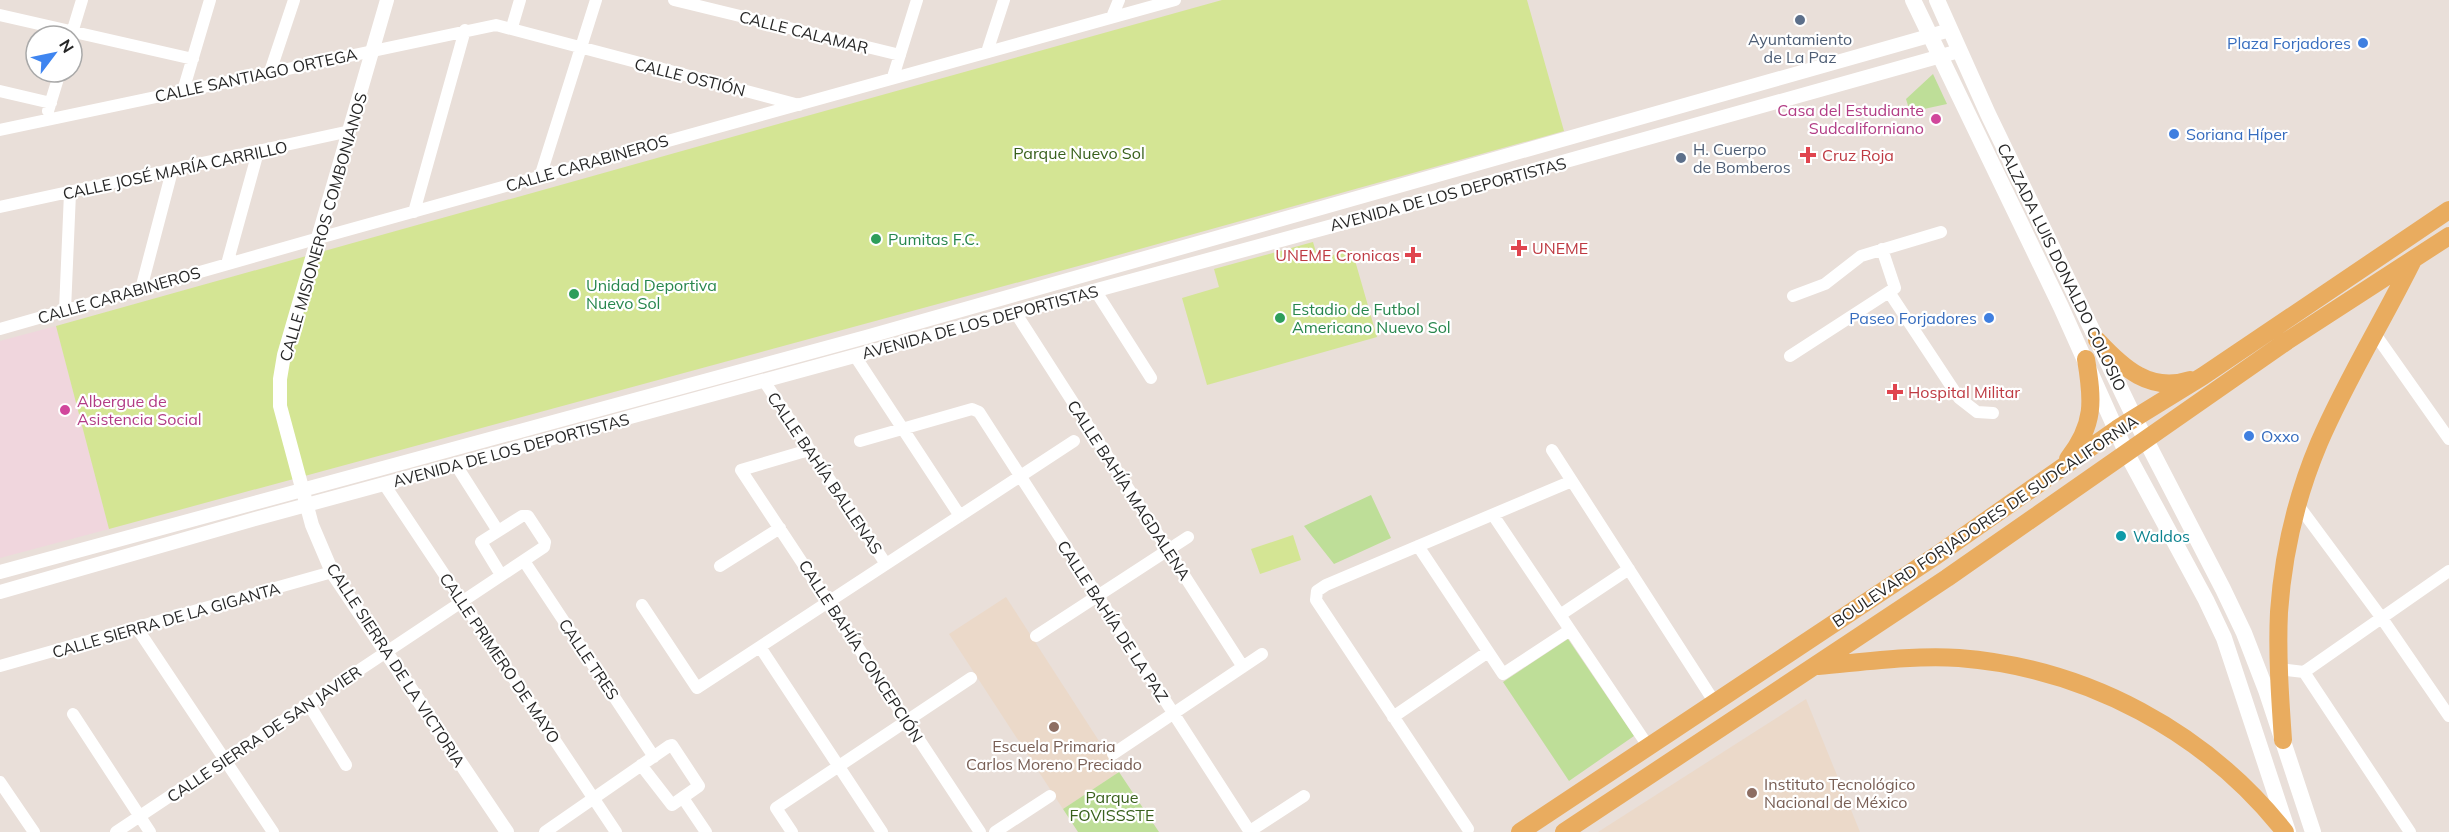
<svg xmlns="http://www.w3.org/2000/svg" width="2449" height="832" font-family="Mulish,sans-serif">
<style>
.education{fill:#ebd9c9}
.medical{fill:#f0d6dd}
.green{fill:#bede98}
.pitch{fill:#d4e594}
.lines{fill:none;stroke-linecap:round;stroke-linejoin:round}
.minor{stroke:#fff;stroke-width:12}
.tertiary{stroke:#fff;stroke-width:14}
.secondary{stroke:#fff;stroke-width:16}
.primary{stroke:#e9ac5f;stroke-width:18}
.service-dot{fill:#5c6f8a;stroke:#fff;stroke-width:2}
.shop-dot{fill:#3f7fe0;stroke:#fff;stroke-width:2}
.hotel-dot{fill:#d1479c;stroke:#fff;stroke-width:2}
.health-dot{fill:#e0444e;stroke:#fff;stroke-width:2}
.leisure-dot{fill:#2e9e5b;stroke:#fff;stroke-width:2}
.culture-dot{fill:#0f9aa8;stroke:#fff;stroke-width:2}
.education-dot{fill:#8d6e63;stroke:#fff;stroke-width:2}
.labels{text-anchor:middle;stroke-width:4.5;stroke-linejoin:round;paint-order:stroke}
.street-label{font-size:16px;fill:#272727;stroke:#fff}
.service-label{font-size:16px;fill:#4e5e75;stroke:#fff}
.shop-label{font-size:16px;fill:#366cbe;stroke:#fff;text-anchor:end}
.hotel-label{font-size:16px;fill:#b23c85;stroke:#fff;text-anchor:end}
.park-label{font-size:16px;fill:#38601c;stroke:#fff}
.health-label{font-size:16px;fill:#be3a42;stroke:#fff;text-anchor:start}
.leisure-label{font-size:16px;fill:#27864d;stroke:#fff;text-anchor:start}
.culture-label{font-size:16px;fill:#0d838f;stroke:#fff;text-anchor:start}
.education-label{font-size:16px;fill:#785e54;stroke:#fff}
</style>
<rect width="100%" height="100%" fill="#e9dfd9"/>
<path class="education" d="M1006,597L1119,772L1063,809L949,634Z
M1806,699L1860,832H1598L1731,747Z"/>
<path class="medical" d="M56,326L109,529L0,558V341Z"/>
<path class="green" d="M1933,74L1947,104L1910,112L1906,99Z
M1371,495L1391,538L1334,564L1304,526Z
M1568,639L1634,736L1569,781L1503,682Z
M1119,772L1159,832H1078L1063,809Z"/>
<path class="pitch" d="M1222,0H1527L1564,131L1093,262L109,529L56,326Z
M1313,242L1318,259L1352,250L1377,337L1207,385L1182,298L1219,287L1214,269Z
M1293,535L1301,560L1260,574L1251,549Z"/>
<g class="lines">
<path class="minor" d="M674,0L900,55
M0,15L193,59
M1112,17L1119,0
M512,27L520,0
M71,36L82,0
M987,52L1004,0
M270,72L294,0
M893,77L917,0
M0,91L51,103
M183,91L210,0
M48,111L60,72
M0,130L496,25L799,105
M540,177L596,0
M0,207L350,131
M414,212L465,30
M227,264L258,152
M141,289L172,171
M1095,290L1151,378
M1889,292L1959,398L1977,412L1993,413
M1793,296L1825,284L1861,256L1941,232
M65,310L70,193
M1015,312L1243,667
M0,329L319,238L1175,0
M2375,334L2449,439
M855,356L960,516
M1790,356L1895,288L1882,249
M764,381L886,564
M860,441L972,409L979,412L1250,832
M1552,450L1715,703
M812,454L807,451L802,452L741,470L980,832
M456,465L498,531
M384,484L616,832
M2298,505L2381,617L2449,716
M1493,515L1648,746
M1418,546L1503,674L1570,630
M524,561L654,757
M720,566L780,528
M642,605L697,688L1074,441
M1560,615L1629,569
M137,628L273,832
M1036,636L1188,537
M760,647L882,832
M0,666L332,572
M2279,669L2304,672L2449,571
M2304,672L2410,832
M308,703L346,765
M73,714L150,832
M1393,717L1488,652
M1113,754L1262,654
M0,782L34,832
M683,798L706,832
M1468,829L1316,600L1317,591L1326,585L1572,481
M1250,831L1304,796
M116,832L544,547L545,542L528,516H522L481,542L501,575
M545,832L669,746L672,745L699,786L672,805L641,765
M792,832L776,808L971,678
M995,832L1050,796"/>
<path class="tertiary" d="M387,0L284,355L280,379V406L312,525L332,572L507,832
M0,572L866,337L1950,30
M0,592L255,519L1373,215L1959,51"/>
<path class="secondary" d="M1913,0L2061,307L2126,452L2206,600L2224,638L2288,832
M1937,0L1988,114L2135,419L2223,589L2244,633L2266,690L2313,832"/>
<path class="primary" d="M2097,340C2123,368 2150,393 2190,380
M2068,459C2095,424 2093,401 2086,359
M1818,666C1864,662 1913,655 1959,658C2087,668 2206,732 2285,832
M2283,740C2280,697 2277,654 2279,612C2283,555 2297,495 2319,443C2346,380 2383,321 2413,260
M1520,832L1934,557L2117,429L2203,376L2449,210
M1564,832L1947,578L2287,341L2449,236"/>
</g>
<g class="service-dot">
<circle cx="1800" cy="20" r="6"/>
<circle cx="1681" cy="158" r="6"/>
</g>
<g class="shop-dot">
<circle cx="2363" cy="43" r="6"/>
<circle cx="2174" cy="134" r="6"/>
<circle cx="1989" cy="318" r="6"/>
<circle cx="2249" cy="436" r="6"/>
</g>
<g class="hotel-dot">
<circle cx="1936" cy="119" r="6"/>
<circle cx="65" cy="410" r="6"/>
</g>
<g class="health-dot">
<path d="M1805 146h6v6h6v6h-6v6h-6v-6h-6v-6h6z"/>
<path d="M1516 239h6v6h6v6h-6v6h-6v-6h-6v-6h6z"/>
<path d="M1410 246h6v6h6v6h-6v6h-6v-6h-6v-6h6z"/>
<path d="M1892 383h6v6h6v6h-6v6h-6v-6h-6v-6h6z"/>
</g>
<g class="leisure-dot">
<circle cx="876" cy="239" r="6"/>
<circle cx="574" cy="294" r="6"/>
<circle cx="1280" cy="318" r="6"/>
</g>
<circle class="culture-dot" cx="2121" cy="536" r="6"/>
<g class="education-dot">
<circle cx="1054" cy="727" r="6"/>
<circle cx="1752" cy="793" r="6"/>
</g>
<g class="labels">
<g class="street-label">
<text transform="translate(804 32) rotate(14)" y="6">CALLE CALAMAR</text>
<text transform="translate(256 75) rotate(-12)" y="6">CALLE SANTIAGO ORTEGA</text>
<text transform="translate(690 77) rotate(14)" y="6">CALLE OSTIÓN</text>
<text transform="translate(587 163) rotate(-16)" y="6">CALLE CARABINEROS</text>
<text transform="translate(175 170) rotate(-12)" y="6">CALLE JOSÉ MARÍA CARRILLO</text>
<text transform="translate(1448 194) rotate(-15)" y="6">AVENIDA DE LOS DEPORTISTAS</text>
<text transform="translate(323 227) rotate(-74)" y="6">CALLE MISIONEROS COMBONIANOS</text>
<text transform="translate(2062 267) rotate(64)" y="6">CALZADA LUIS DONALDO COLOSIO</text>
<text transform="translate(119 295) rotate(-16)" y="6">CALLE CARABINEROS</text>
<text transform="translate(980 322) rotate(-15)" y="6">AVENIDA DE LOS DEPORTISTAS</text>
<text transform="translate(511 450) rotate(-15)" y="6">AVENIDA DE LOS DEPORTISTAS</text>
<text transform="translate(825 473) rotate(56)" y="6">CALLE BAHÍA BALLENAS</text>
<text transform="translate(1129 490) rotate(57)" y="6">CALLE BAHÍA MAGDALENA</text>
<text transform="translate(1985 521) rotate(-34)" y="6">BOULEVARD FORJADORES DE SUDCALIFORNIA</text>
<text transform="translate(166 620) rotate(-16)" y="6">CALLE SIERRA DE LA GIGANTA</text>
<text transform="translate(1113 621) rotate(57)" y="6">CALLE BAHÍA DE LA PAZ</text>
<text transform="translate(861 651) rotate(57)" y="6">CALLE BAHÍA CONCEPCIÓN</text>
<text transform="translate(500 658) rotate(56)" y="6">CALLE PRIMERO DE MAYO</text>
<text transform="translate(589 659) rotate(56)" y="6">CALLE TRES</text>
<text transform="translate(396 665) rotate(57)" y="6">CALLE SIERRA DE LA VICTORIA</text>
<text transform="translate(264 734) rotate(-34)" y="6">CALLE SIERRA DE SAN JAVIER</text>
</g>
<g class="service-label">
<text x="1800" y="45">Ayuntamiento<tspan x="1800" dy="18">de La Paz</tspan></text>
<text x="1693" y="155" text-anchor="start">H. Cuerpo<tspan x="1693" dy="18">de Bomberos</tspan></text>
</g>
<g class="shop-label">
<text x="2351" y="49">Plaza Forjadores</text>
<text x="2186" y="140" text-anchor="start">Soriana Híper</text>
<text x="1977" y="324">Paseo Forjadores</text>
<text x="2261" y="442" text-anchor="start">Oxxo</text>
</g>
<g class="hotel-label">
<text x="1924" y="116">Casa del Estudiante<tspan x="1924" dy="18">Sudcaliforniano</tspan></text>
<text x="77" y="407" text-anchor="start">Albergue de<tspan x="77" dy="18">Asistencia Social</tspan></text>
</g>
<g class="park-label">
<text x="1079" y="159">Parque Nuevo Sol</text>
<text x="1112" y="803">Parque<tspan x="1112" dy="18">FOVISSSTE</tspan></text>
</g>
<g class="health-label">
<text x="1822" y="161">Cruz Roja</text>
<text x="1532" y="254">UNEME</text>
<text x="1400" y="261" text-anchor="end">UNEME Cronicas</text>
<text x="1908" y="398">Hospital Militar</text>
</g>
<g class="leisure-label">
<text x="888" y="245">Pumitas F.C.</text>
<text x="586" y="291">Unidad Deportiva<tspan x="586" dy="18">Nuevo Sol</tspan></text>
<text x="1292" y="315">Estadio de Futbol<tspan x="1292" dy="18">Americano Nuevo Sol</tspan></text>
</g>
<g class="culture-label">
<text x="2133" y="542">Waldos</text>
</g>
<g class="education-label">
<text x="1054" y="752">Escuela Primaria<tspan x="1054" dy="18">Carlos Moreno Preciado</tspan></text>
<text x="1764" y="790" text-anchor="start">Instituto Tecnológico<tspan x="1764" dy="18">Nacional de México</tspan></text>
</g>
</g>
<g transform="translate(54 54) rotate(58)"><circle r="28" fill="#ffffff" stroke="#a9a9a9" stroke-width="1.5"/>
<path d="M0-4.5L10 22L0 15L-10 22Z" fill="#3f85f0"/>
<text y="-9" font-size="16" font-weight="bold" text-anchor="middle" fill="#272727">N</text>
</g>
</svg>
